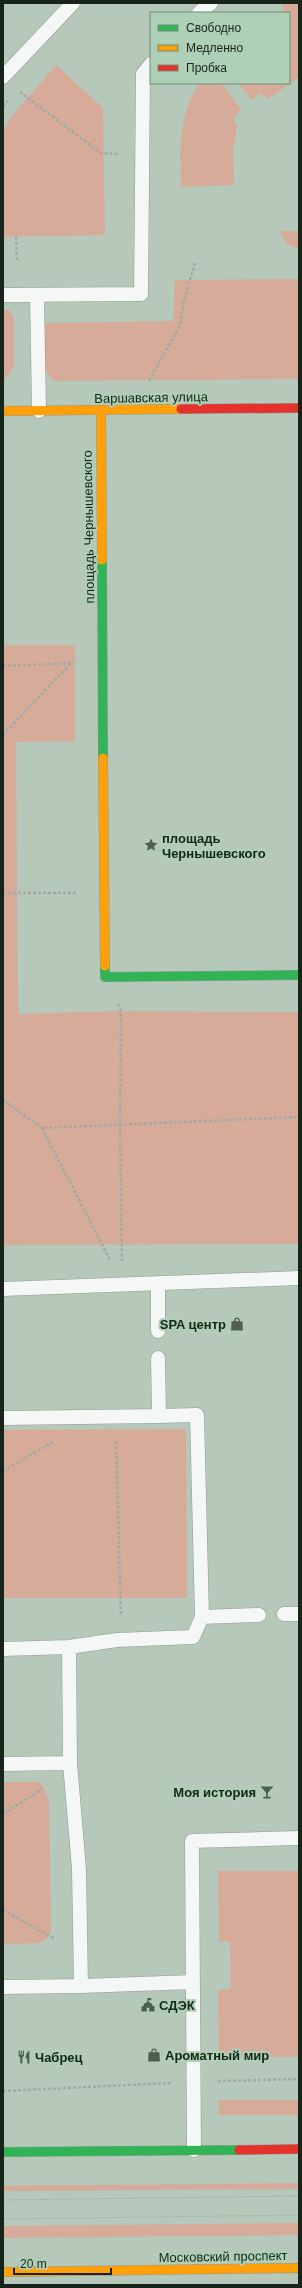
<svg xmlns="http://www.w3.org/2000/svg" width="302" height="2288" font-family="Helvetica,sans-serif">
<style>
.green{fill:#d6ab9a}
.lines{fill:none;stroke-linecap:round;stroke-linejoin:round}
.lane-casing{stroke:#8c9b90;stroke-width:15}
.fast-casing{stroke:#8c9b90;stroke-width:10}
.slow-casing{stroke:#8c9b90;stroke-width:10}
.jam-casing{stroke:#8c9b90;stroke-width:10}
.path{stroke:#a3aaa5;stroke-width:2.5;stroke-dasharray:3 2;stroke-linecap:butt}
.lane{stroke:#f4f7f5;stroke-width:14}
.fast{stroke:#30b455;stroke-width:9}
.slow{stroke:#ff9f0a;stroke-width:9}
.jam{stroke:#e5322d;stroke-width:9}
.tram{stroke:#aeb3af;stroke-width:1}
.labels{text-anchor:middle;stroke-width:4;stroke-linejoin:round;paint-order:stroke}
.street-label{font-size:13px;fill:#17241a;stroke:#aed0b6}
.poi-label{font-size:13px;font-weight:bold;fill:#17241a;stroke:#aed0b6;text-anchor:start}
</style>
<rect width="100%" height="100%" fill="#b6c8ba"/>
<path class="green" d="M282,3H299V77L268,99L261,93L252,100L238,83H289V13H284Z
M56,65L103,108L105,235L3,237V131L10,118Z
M199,83H221L241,109L233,120L237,125L233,150L234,185L181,187C180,148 178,118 199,83Z
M280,231H299V249L287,244Z
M299,279V379L54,381L45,370L42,326L45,323L173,321L175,280Z
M3,310H9L14,318V367L3,381Z
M3,645H75V741L16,742L18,1014L115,1011L299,1012V1244L3,1245Z
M186,1429L187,1598H3V1430Z
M3,1782H40L49,1799L51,1931L47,1939L38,1943L3,1944Z
M218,1871H299V2057H219L218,1990L231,1989L230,1942L219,1941Z
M218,2100H299V2115H219Z
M299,2183V2189L3,2191V2186Z
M299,2223V2235L3,2238V2226Z"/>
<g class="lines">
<g class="lane-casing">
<path id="lane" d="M199,13L211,3
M3,77L73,3
M3,295L141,294L143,74L151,64
M37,295L39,411
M3,1289L299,1278
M158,1331V1283
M3,1418L159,1416
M284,1614H299
M202,1617L259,1615
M3,1649L69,1647
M3,1764L70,1763
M81,1986L193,1982
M3,1987L81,1986L79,1869L70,1763L69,1647L117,1640L193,1637L202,1617L197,1415L159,1416L158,1358
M194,2150L192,1841L299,1838"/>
</g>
<g class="fast-casing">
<path id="fast" d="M102,560L103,758
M105,966V977L299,975
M3,2152L239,2150"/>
</g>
<g class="slow-casing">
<path id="slow" d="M101,410L102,560
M3,411L181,409
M103,758L105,966
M3,2272L299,2268"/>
</g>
<g class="jam-casing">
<path id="jam" d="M181,409L299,408
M239,2150L299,2149"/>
</g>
<path class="path" d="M20,92L101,153L119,154
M3,106L8,101
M16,237L17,261
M149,381L180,325L183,304L195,263
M3,666L74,663
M3,735L71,663
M3,893H76
M118,1004L121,1011L120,1125L122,1261
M3,1100L42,1128L299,1117
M42,1128L110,1260
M116,1441L121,1616
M3,1471L53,1442
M3,1814L42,1789
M3,1910L55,1939
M218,2081L299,2079
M3,2091L171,2083"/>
<use href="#lane" class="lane"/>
<use href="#fast" class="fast"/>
<use href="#slow" class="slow"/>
<use href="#jam" class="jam"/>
<path class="tram" d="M3,2200L299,2196
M3,2219L299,2215"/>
</g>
<defs>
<g id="sight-bare" transform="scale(1.08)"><path d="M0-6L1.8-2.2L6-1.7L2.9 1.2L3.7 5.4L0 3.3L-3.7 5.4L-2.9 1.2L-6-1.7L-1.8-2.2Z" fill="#4f5d52" stroke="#aed0b6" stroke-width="2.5" paint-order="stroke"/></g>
<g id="shop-bare" transform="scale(1.08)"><path d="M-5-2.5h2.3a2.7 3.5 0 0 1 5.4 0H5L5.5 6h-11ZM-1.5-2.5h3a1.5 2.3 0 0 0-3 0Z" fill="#4f5d52" stroke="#aed0b6" stroke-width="2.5" paint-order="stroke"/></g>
<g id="bar-bare" transform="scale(1.08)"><path d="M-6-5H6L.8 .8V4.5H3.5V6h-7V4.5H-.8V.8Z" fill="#4f5d52" stroke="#aed0b6" stroke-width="2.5" paint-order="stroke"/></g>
<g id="civic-bare" transform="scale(1.08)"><path d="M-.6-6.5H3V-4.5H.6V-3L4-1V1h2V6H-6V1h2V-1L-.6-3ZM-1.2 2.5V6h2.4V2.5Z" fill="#4f5d52" stroke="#aed0b6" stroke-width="2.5" paint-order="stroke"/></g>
<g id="restaurant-bare" transform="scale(1.08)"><path d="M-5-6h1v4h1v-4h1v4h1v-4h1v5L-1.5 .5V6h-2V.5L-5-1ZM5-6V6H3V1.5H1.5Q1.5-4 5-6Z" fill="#4f5d52" stroke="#aed0b6" stroke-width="2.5" paint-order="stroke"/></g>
</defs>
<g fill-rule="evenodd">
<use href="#sight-bare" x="151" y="845"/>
<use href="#shop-bare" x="237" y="1324"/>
<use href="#bar-bare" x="267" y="1792"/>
<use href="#civic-bare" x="148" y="2005"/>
<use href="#shop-bare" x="154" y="2055"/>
<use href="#restaurant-bare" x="24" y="2057"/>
</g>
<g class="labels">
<g class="street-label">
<text transform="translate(151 397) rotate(-1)" y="5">Варшавская улица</text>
<text transform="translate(88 527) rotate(-91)" y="5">площадь Чернышевского</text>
<text transform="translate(223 2256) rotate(-1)" y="5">Московский проспект</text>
</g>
<g class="poi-label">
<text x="162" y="843">площадь<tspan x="162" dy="15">Чернышевского</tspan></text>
<text x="226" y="1329" text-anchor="end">SPA центр</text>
<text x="256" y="1797" text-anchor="end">Моя история</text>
<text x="159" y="2010">СДЭК</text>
<text x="165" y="2060">Ароматный мир</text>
<text x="35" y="2062">Чабрец</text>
</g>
</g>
<rect width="302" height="2288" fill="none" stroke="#17241a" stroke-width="8"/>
<rect x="150" y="12" width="140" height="72" fill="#aed0b6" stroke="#728b78"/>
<rect x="158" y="25" width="20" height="6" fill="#30b455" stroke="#728b78"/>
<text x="186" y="32" font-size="12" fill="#17241a">Свободно</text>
<rect x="158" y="45" width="20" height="6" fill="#ff9f0a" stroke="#728b78"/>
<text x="186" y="52" font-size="12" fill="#17241a">Медленно</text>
<rect x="158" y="65" width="20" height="6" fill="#e5322d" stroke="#728b78"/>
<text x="186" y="72" font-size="12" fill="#17241a">Пробка</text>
<path d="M14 2268v6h97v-6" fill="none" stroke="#17241a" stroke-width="2"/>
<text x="20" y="2268" font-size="12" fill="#17241a" stroke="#aed0b6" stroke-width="3" paint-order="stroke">20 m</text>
</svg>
